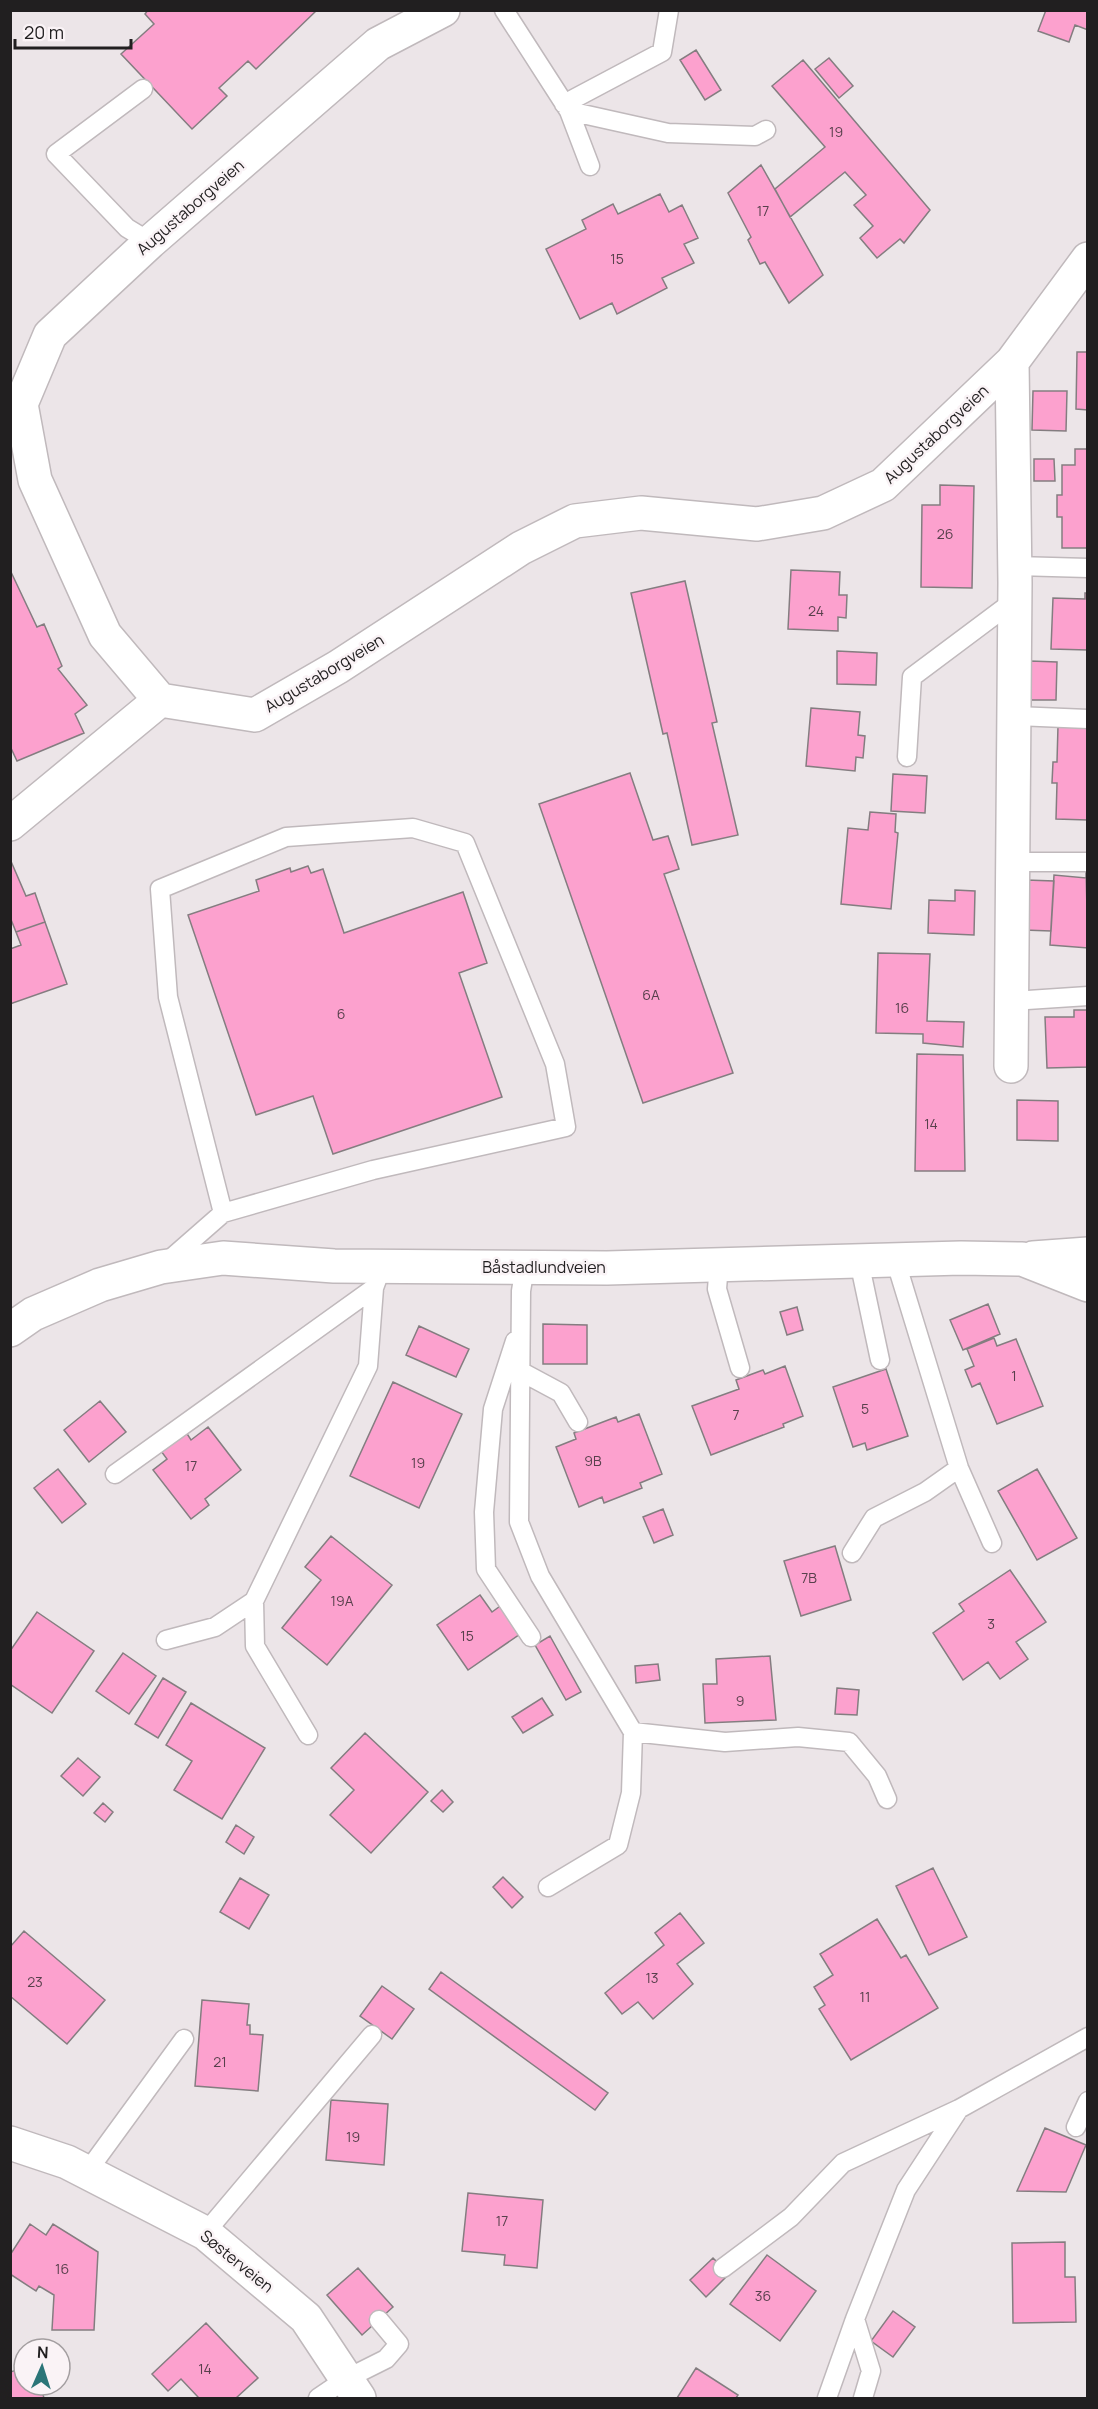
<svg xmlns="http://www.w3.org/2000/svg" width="1098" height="2409" font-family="Manrope,sans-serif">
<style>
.building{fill:#fca1ce;stroke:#847d80;stroke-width:1.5}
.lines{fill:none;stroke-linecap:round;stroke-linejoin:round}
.lane-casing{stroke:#c0b9bc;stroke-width:21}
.street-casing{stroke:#c0b9bc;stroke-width:36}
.lane{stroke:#fff;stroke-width:18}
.street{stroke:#fff;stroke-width:33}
.labels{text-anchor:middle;stroke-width:5;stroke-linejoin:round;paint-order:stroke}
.number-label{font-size:14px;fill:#58404c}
.street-label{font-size:16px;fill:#211f20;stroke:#faf3f6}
</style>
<rect width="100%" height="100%" fill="#ece5e8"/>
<path class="building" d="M148,10H317L256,69L248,61L219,88L227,96L192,129L121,54L154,24L145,14Z
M1046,10H1088V30L1075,25L1069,42L1038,31Z
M696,50L721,90L705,100L680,60Z
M829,58L853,86L839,98L815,69Z
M803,60L930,210L904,243L900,239L877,258L860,238L873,226L854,205L866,195L845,172L790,217L775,189L825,147L772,86Z
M761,165L823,275L789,303L765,262L760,264L748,240L751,237L728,193Z
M660,194L669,212L682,205L698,238L684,244L694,263L662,278L667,288L617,314L612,303L580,319L546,249L586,229L582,220L613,204L618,214Z
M1077,352H1088V410L1076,409Z
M1033,391H1067L1066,431L1032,430Z
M1075,449H1088V548H1062V517H1057V495H1062V465H1075Z
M1034,459H1054L1055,481H1034Z
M940,485L974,486L972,588L921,587L922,505H940Z
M791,570L840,572L839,595H847L846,618L838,617V631L788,629Z
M11,572L37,627L44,624L62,666L58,669L87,705L75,714L84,733L17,761L10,746Z
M685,581L717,722L712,723L738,835L692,845L667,733L663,734L631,593Z
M1085,593H1088V650L1051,649L1053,598L1085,599Z
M837,651L877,653L876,685L837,684Z
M1030,661L1057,662L1056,700H1029Z
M811,708L860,712L858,735L865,736L863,758L856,757L855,771L806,766Z
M1058,726L1088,727V820L1056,819L1057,783H1052L1053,762H1057Z
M630,773L653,840L668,836L679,869L664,874L733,1073L643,1103L539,804Z
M893,774L927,776L925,813L891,811Z
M870,812L896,814L895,832L898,833L891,909L841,904L848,828L868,830Z
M10,859L26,896L35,893L45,922L16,932L10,917Z
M308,866L311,873L323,869L344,933L463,892L487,963L459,973L502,1097L333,1154L313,1096L256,1115L188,915L259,891L256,880L290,868L291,872Z
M1086,871L1088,948L1050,945L1054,875L1086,878Z
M1026,880L1054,881L1051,931L1024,930Z
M955,890L975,891L974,935L928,933L929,900L955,901Z
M45,922L67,984L10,1004V949L21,945L16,932Z
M878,953L930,954L927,1021L964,1022L963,1047L923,1043V1034L876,1033Z
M1074,1010H1088V1067L1047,1068L1045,1017H1074Z
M917,1054L963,1055L965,1171H915Z
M1017,1100L1058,1101V1141L1017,1140Z
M988,1304L1000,1334L963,1350L950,1320Z
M797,1307L803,1330L787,1335L780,1312Z
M543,1324L587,1325V1364H543Z
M419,1326L469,1349L456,1377L406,1355Z
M994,1338L997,1346L1016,1339L1043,1406L997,1424L980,1383L972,1387L965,1370L974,1366L967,1349Z
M785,1366L803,1416L783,1424L784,1427L711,1455L692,1406L739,1389L736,1380L763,1370L765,1374Z
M886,1369L908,1436L867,1450L865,1443L853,1447L833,1387Z
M393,1382L462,1414L419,1508L350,1476Z
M100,1401L126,1432L89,1462L64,1430Z
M639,1414L662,1474L640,1483L642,1488L604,1503L602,1497L579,1507L556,1447L576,1439L574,1433L616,1417L618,1422Z
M208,1427L241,1470L205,1499L209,1505L191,1519L153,1470L167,1459L161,1451L186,1432L191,1440Z
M58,1469L86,1504L62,1523L34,1488Z
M1037,1469L1077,1538L1037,1560L998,1491Z
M663,1509L673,1535L654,1543L643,1517Z
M331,1536L392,1585L327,1665L282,1628L321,1580L305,1567Z
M835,1546L851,1600L801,1616L784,1561Z
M1010,1570L1046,1622L1016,1642L1028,1659L1000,1679L988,1662L963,1680L933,1633L964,1611L959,1604Z
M480,1595L492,1612L503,1604L523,1632L468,1670L437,1625Z
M37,1612L94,1651L52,1713L10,1684V1651Z
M550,1636L581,1692L566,1700L535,1645Z
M123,1653L156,1676L129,1714L96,1691Z
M770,1656L776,1720L705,1723L703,1684H717L716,1659Z
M658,1664L660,1680L636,1683L635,1666Z
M163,1678L186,1692L158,1738L135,1724Z
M837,1688L859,1690L857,1715L835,1714Z
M542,1698L553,1715L523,1733L512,1717Z
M191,1703L265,1748L222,1819L174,1790L192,1761L166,1745Z
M365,1733L428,1792L371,1853L330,1815L354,1790L331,1768Z
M78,1758L100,1777L83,1796L61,1776Z
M442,1790L453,1802L443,1812L431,1801Z
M103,1803L113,1812L105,1822L94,1813Z
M236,1825L254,1837L244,1854L226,1842Z
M933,1868L967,1937L929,1955L896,1886Z
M503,1877L523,1897L512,1908L493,1887Z
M240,1878L269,1895L249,1929L220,1912Z
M680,1913L704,1943L677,1964L693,1984L653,2019L638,2002L622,2014L605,1993L664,1945L655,1933Z
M877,1919L901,1958L906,1955L938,2008L851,2060L819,2009L825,2005L814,1987L833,1975L820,1954Z
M24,1931L105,2000L67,2044L10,1996V1947Z
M441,1972L608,2093L595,2110L429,1989Z
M382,1986L414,2009L392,2039L360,2016Z
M202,2000L249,2004L247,2025H250V2034L263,2035L258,2091L195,2086Z
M331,2100L388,2104L384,2165L326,2160Z
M1045,2128L1086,2145L1066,2192L1017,2191Z
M468,2193L543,2200L537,2268L504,2265L505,2255L462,2251Z
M30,2224L46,2235L53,2224L98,2252L94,2330H52L54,2295L39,2286L36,2291L10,2274V2255Z
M1065,2242V2277H1075L1076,2322L1013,2323L1012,2243Z
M767,2255L816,2291L780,2341L730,2304Z
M713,2258L729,2274L706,2297L690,2280Z
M358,2268L393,2307L362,2335L327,2295Z
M893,2311L915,2327L893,2357L871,2341Z
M206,2323L258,2378L236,2398H196L198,2397L181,2379L168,2391L152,2374Z
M24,2368V2385H40L44,2398H10V2372Z
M696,2368L738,2395L736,2398H677Z"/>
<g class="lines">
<g class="lane-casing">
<path id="lane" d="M504,10L569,111L590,166
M143,89L56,154L127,228L150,242
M564,104L662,52L669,10
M569,111L668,133L755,136L766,130
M1015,566L1088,568
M1014,716L1088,719
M907,757L912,677L1015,600
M1013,862H1087
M1011,1001L1088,996
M895,1259L959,1468L992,1543
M859,1261L880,1360
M167,1262L223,1213L373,1170L566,1127L555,1064L465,843L413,828L286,837L160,889L168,997L223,1213
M719,1264L717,1289L740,1368
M525,1267L521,1291L519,1522L540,1576L633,1732L631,1793L618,1845L548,1887
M515,1341L493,1409L484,1512L486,1569L531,1637
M520,1371L561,1393L578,1422
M115,1474L374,1288
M852,1553L874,1518L925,1492L959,1468
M254,1601L255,1646L308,1735
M166,1640L215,1627L254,1601L368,1366L374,1288L382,1266
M633,1732L725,1742L798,1737L849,1742L877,1776L887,1799
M1076,2127L1088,2101
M87,2172L184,2039
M205,2233L372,2035
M723,2268L791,2217L843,2163L959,2109L1088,2037
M855,2319L871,2371L863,2398
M318,2398L346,2379L386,2359L399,2344L379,2320
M827,2398L855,2319L906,2190L959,2109"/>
</g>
<g class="street-casing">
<path id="street" d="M443,10L378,44L150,242L50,335L21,404L35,480L105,635L160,700L255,715L338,667L521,548L575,521L641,513L757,524L823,513L883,485L1012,362L1088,259
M10,824L160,700
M1011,1066L1015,583L1012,362
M1033,1258L1088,1254
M10,1330L33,1314L100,1285L161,1267L223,1258L334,1266L607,1268L961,1258L1022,1259L1088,1285
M10,2143L67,2162L205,2233L306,2318L359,2398"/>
</g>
<use href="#lane" class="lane"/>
<use href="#street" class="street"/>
</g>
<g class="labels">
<g class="number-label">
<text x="836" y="137">19</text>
<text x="763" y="216">17</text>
<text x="617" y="264">15</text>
<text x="945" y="539">26</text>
<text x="816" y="616">24</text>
<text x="651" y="1000">6A</text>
<text x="902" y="1013">16</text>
<text x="341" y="1019">6</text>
<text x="931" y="1129">14</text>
<text x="1014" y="1381">1</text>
<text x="865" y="1414">5</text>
<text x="736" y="1420">7</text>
<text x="593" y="1466">9B</text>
<text x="418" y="1468">19</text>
<text x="191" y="1471">17</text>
<text x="809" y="1583">7B</text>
<text x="342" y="1606">19A</text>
<text x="991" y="1629">3</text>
<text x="467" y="1641">15</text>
<text x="740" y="1706">9</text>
<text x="652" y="1983">13</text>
<text x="35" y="1987">23</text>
<text x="865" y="2002">11</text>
<text x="220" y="2067">21</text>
<text x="353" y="2142">19</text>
<text x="502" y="2226">17</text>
<text x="62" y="2274">16</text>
<text x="763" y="2301">36</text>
<text x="205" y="2374">14</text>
</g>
<g class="street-label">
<text transform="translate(190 207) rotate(-41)" y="6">Augustaborgveien</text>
<text transform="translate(936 434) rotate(-43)" y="6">Augustaborgveien</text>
<text transform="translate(324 673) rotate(-31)" y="6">Augustaborgveien</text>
<text x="544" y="1273">Båstadlundveien</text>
<text transform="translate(237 2261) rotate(39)" y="6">Søsterveien</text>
</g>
</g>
<rect width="1098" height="2409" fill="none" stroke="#211f20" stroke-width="24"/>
<g transform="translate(42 2367) rotate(3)"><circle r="28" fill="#faf3f6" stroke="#a39ea0" stroke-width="1.5"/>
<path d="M0-4.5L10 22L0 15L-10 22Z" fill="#2b7578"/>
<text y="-9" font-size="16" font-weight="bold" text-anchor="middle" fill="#211f20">N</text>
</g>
<path d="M15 39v9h116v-9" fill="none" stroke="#211f20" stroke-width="3"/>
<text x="24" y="39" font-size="18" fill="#211f20" stroke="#faf3f6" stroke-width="4.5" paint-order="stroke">20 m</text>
</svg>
